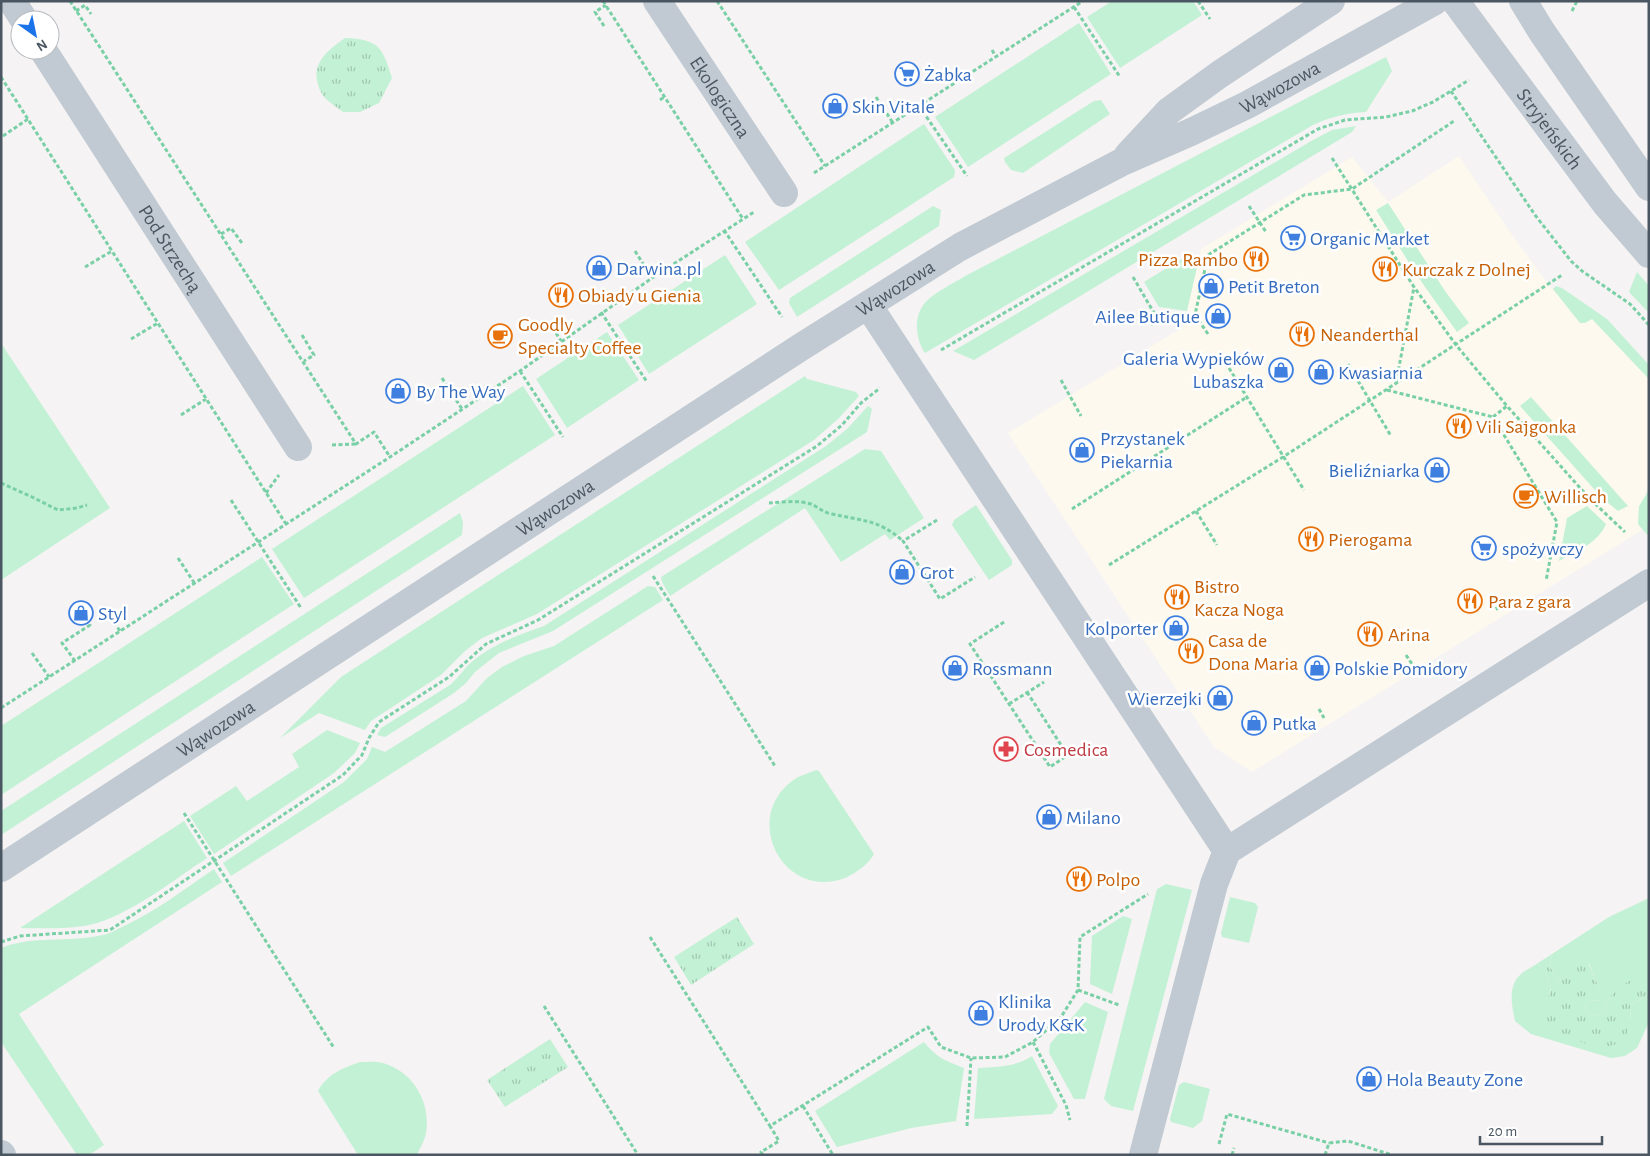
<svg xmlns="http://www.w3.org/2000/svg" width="1650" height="1156" font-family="'Alegreya Sans',sans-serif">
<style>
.commercial{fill:#fdf9ef}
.green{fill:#c3f1d5}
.park{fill:url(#park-tufts)}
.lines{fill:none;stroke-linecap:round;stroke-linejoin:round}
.path{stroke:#7ad0a6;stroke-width:3;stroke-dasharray:4 2.5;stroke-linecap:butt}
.minor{stroke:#c1cad2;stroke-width:28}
.tertiary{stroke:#c1cad2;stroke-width:28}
.labels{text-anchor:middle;stroke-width:5;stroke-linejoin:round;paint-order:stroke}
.shop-label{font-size:20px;fill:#366cbe;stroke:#fff;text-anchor:start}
.street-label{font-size:20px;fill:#4a5661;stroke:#fff}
.food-label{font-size:20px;fill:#c56008;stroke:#fff;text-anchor:start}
.health-label{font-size:20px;fill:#be3a42;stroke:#fff;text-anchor:start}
</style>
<defs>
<pattern id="park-tufts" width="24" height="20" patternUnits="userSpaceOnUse" patternTransform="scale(1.25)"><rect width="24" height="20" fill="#c3f1d5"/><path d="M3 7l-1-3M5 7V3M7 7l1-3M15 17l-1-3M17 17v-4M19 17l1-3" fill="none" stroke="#a0c6b0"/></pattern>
</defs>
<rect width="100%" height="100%" fill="#f5f3f3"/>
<path class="commercial" d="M1459,156L1510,232L1543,277L1580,323H1585L1592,319L1649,379V490L1646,492L1638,524L1642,530L1252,772L1214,747L1008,433L1183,327L1201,249L1352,157L1388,202Z"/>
<path class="green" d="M1112,1H1193L1202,15L1120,68L1087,17Z
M1079,23L1111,74L968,167L935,117Z
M1386,57L1392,71L1366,112C1346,113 1330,117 1313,125L925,353C916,340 913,318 924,304C931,294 956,282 967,275Z
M1101,100L1110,114L1023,173L1011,170L1005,162L1004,158L1094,101Z
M924,124L955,170L954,177L779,290L745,242Z
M1356,126L1352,132L974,360L953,351L1313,140L1332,130Z
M1388,203L1445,291L1469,323L1457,332L1418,277L1376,210Z
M933,206L941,210L939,226L797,317L789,303L790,298Z
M725,255L757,304L649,374L618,325Z
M1188,255L1198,263L1187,311L1159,307L1144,282Z
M1637,272L1649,286V313L1629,292Z
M1556,286L1562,288L1607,319L1649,365V379L1592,319L1585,323H1580L1553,289Z
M607,332L639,380L567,428L536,379Z
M1,343L110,508L1,580Z
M805,376L807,379L856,392L859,396L839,418L814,440L537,614L482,638L465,651L441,675L371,721L365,730L319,713L280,738L341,677Z
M523,386L555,435L304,598L272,549Z
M1531,397L1628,506L1618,511L1602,498L1520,406Z
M868,406L872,409L867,432L553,631L499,653L475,672L466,683L454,693L385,737L377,735L381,728L450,685C459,677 465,667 474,660C495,643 519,635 544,626L826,446L847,429Z
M865,449L881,451L924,518L890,540L885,534L841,562L805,508L670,596L662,582L661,577Z
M1649,490V537L1638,524L1639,506Z
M976,505L1012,560V565L989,580L952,525L954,520Z
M1587,506L1606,524C1598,543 1577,551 1559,561L1567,518Z
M460,513L463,522L462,535L1,835V811Z
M262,557L294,604L1,795V726Z
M648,586L655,587L663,600L231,876L223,863L344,782L367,759L372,747L385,752L466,701L487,678L502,667L524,656L554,646Z
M327,730L360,743L355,753L334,773L214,854L190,816L236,786L247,801L299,767L292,754Z
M816,770L819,771L874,854C868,865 856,873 845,878C782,901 740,816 795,779C801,775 810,773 816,770Z
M184,821L207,858C172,881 137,910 97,923C73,930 45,928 20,928Z
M214,869L222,882L19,1014L104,1145L89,1155H77L1,1042V970L3,968L1,964V948C33,935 69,943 103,935C110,934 117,929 124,926C156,911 185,889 214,869Z
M1166,884L1192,890L1133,1111L1111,1106L1104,1099L1157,889Z
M1230,897L1255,903L1258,907L1249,943L1222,937L1221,933Z
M1649,898V987H1641L1634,981L1610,997L1604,1010L1596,1016L1587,1014L1584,1005L1592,1001L1602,1000L1599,988L1589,964L1572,972L1560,982L1550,967L1552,954L1609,917Z
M1123,916L1132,919L1112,994L1090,984L1092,936Z
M1538,963C1544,969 1554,985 1550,993C1549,996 1545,1000 1543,1003L1551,1032L1574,1039L1631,1018L1630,1005L1643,998L1649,1000V1022L1637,1048L1625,1056L1611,1058L1531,1034L1515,1021C1512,1006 1507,986 1521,974C1525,970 1533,967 1538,963Z
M1085,1002L1108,1012L1085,1099H1074L1049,1053L1050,1044Z
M924,1042C937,1058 946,1061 964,1068L956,1121L911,1128L837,1147L815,1111Z
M1032,1056L1058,1106L1052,1114L974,1119L978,1068C998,1067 1015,1067 1032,1056Z
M360,1062C367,1062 376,1061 383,1063C414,1072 431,1103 426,1133C425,1140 420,1148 417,1155H358L318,1091C327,1074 343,1068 360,1062Z
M1184,1082L1210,1089L1202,1121L1193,1128L1171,1122L1170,1119L1179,1085Z"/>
<path class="park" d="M345,38C379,39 383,48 392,78L379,103L360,112H343C337,107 326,101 322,94C307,67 325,52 345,38Z
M737,917L754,944L691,985L674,957Z
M1552,954L1550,967L1560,982L1572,972V961L1583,957C1593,968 1595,984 1604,996L1602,1000L1592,1001L1584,1005L1587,1014L1596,1016L1604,1010L1610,997L1621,986L1629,981H1634L1641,987H1649V1000L1643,998L1630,1005C1631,1018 1632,1031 1622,1040C1615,1047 1598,1049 1590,1045C1581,1042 1555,1035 1550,1031C1542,1025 1539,1013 1543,1003C1545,999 1550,996 1551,991C1552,983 1544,969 1538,963Z
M550,1039L568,1067L505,1107L487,1080Z"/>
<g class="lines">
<path class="path" d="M70,1L356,444L374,432L390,457
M603,1L743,219
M717,1L825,166
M1198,1L1210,19
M1074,7L1120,77
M76,11L85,5L91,14
M1572,11L1577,1
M604,26L595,12L606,5
M992,50L996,57
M1,77L286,524
M1451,91L1535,215L1571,261L1582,271L1630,304L1649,325
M876,97L893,123
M660,100L664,97
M919,106L967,176
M3,136L28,119
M1332,158L1414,287L1456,345L1507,406L1590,499L1625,532
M814,173L1083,1
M1249,206L1266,232
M724,230L782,317
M221,234L231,228L242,243
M635,251L652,278
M85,267L112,251
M1133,277L1157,318L1185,321L1195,315
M601,312L647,382
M1151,325L1157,318
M556,333L561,341
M1208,334L1195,315L1208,255L1304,195L1352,189L1454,121
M302,335L314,355L304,361
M131,339L158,323
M941,350L1318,129L1345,120L1386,117L1412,111L1433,102L1469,80
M1348,364L1391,436
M1229,368L1304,490
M520,371L563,437
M442,378L462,409
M1061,380L1081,416
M1396,383L1414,287
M1387,390L1493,417L1557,522L1546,581
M181,415L206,399
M1493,417L1507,406
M332,445L356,444
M1,483L32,497L58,510L77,508L87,505
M266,493L279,475
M231,500L301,608
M769,503C782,502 798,500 811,504C818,507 824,513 832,514C862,521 878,519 903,541
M1072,509L1247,397
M1196,511L1217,545
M937,520L903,541L940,599L975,577
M178,558L195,584
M1109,565L1283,457L1562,275
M653,576L775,766
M1493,601L1498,610
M103,606L120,631
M1004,622L970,644L1050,767L1084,744
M32,653L49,677
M1406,655L1412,664
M75,661L62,643L90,625L85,618
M1027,692L1061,745L1043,756
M1009,704L1044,682
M1,708L390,457L520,371L652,278L754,212
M1319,709L1324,718
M184,813L334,1048
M650,937L770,1126
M1,942L20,936L110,930L343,775L362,755L369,738L379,722L449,677L486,644L538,620L817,446L842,425L861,403L880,388
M1078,990L1119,1005
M544,1006L638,1155
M1033,1042L1066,1105L1070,1120
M803,1106L833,1155
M967,1126L971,1058
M1219,1144L1227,1114L1329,1143
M763,1155L761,1152L779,1141L770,1126L928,1027L941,1047L971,1058L1005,1057L1033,1042L1061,1017L1078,990L1080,937L1148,894
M1232,1155L1234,1148
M1325,1155L1329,1143L1348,1141L1392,1155"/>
<g class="minor">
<path d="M12,1L24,20"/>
<path id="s1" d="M657,1L784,193"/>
<path id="s2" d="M43,50L298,447"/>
<path d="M868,305L1227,851"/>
<path d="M1,1154L2,1155"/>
<path d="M1143,1155L1214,884L1227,851L1649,583"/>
</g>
<g class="tertiary">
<path id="s3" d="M1455,1L1605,203L1649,254"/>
<path d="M1523,1L1542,32L1649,187"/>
<path d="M1128,155L1169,111L1220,74L1331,1"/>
<path id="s4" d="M1,868L801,347L960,247L1120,163L1191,132L1247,105L1435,1"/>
</g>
</g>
<defs>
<g id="supermarket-ring" transform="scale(1.25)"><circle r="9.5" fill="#fff" stroke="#3f7fe0" stroke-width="1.5"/><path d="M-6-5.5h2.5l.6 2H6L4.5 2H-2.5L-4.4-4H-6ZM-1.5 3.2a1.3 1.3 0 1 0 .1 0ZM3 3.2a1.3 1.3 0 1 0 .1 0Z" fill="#3f7fe0"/></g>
<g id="shop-ring" transform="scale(1.25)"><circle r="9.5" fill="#fff" stroke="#3f7fe0" stroke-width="1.5"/><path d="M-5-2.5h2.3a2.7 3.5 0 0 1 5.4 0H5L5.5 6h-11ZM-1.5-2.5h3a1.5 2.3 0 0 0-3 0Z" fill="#3f7fe0"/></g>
<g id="restaurant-ring" transform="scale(1.25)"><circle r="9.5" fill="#fff" stroke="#e8710a" stroke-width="1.5"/><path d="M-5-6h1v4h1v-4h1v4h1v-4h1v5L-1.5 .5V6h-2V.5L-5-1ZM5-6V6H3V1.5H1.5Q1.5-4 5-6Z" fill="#e8710a"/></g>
<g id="cafe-ring" transform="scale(1.25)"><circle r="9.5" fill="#fff" stroke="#e8710a" stroke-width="1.5"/><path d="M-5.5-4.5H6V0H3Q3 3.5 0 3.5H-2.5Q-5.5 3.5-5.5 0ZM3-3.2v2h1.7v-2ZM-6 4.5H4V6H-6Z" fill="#e8710a"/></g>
<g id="pharmacy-ring" transform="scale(1.25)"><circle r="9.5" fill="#fff" stroke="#e0444e" stroke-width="1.5"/><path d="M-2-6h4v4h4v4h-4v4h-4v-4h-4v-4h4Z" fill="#e0444e"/></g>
</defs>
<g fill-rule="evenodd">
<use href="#supermarket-ring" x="907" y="74"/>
<use href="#shop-ring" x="835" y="106"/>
<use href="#supermarket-ring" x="1293" y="238"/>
<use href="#restaurant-ring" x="1256" y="259"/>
<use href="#shop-ring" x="599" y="268"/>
<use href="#restaurant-ring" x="1385" y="269"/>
<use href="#shop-ring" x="1211" y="286"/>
<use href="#restaurant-ring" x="561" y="295"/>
<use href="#shop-ring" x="1218" y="316"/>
<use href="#restaurant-ring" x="1302" y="334"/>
<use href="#cafe-ring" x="500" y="336"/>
<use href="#shop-ring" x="1281" y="370"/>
<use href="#shop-ring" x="1321" y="372"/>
<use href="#shop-ring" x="398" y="391"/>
<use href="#restaurant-ring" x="1459" y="426"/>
<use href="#shop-ring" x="1082" y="450"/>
<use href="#shop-ring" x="1437" y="470"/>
<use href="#cafe-ring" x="1526" y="496"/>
<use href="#restaurant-ring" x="1311" y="539"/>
<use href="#supermarket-ring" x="1484" y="548"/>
<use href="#shop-ring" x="902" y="572"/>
<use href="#restaurant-ring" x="1177" y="597"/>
<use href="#restaurant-ring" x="1470" y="601"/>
<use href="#shop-ring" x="81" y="613"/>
<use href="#shop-ring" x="1176" y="628"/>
<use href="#restaurant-ring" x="1370" y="634"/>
<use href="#restaurant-ring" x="1191" y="651"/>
<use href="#shop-ring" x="955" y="668"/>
<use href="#shop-ring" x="1317" y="668"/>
<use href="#shop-ring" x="1220" y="698"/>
<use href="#shop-ring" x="1254" y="723"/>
<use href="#pharmacy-ring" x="1006" y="749"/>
<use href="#shop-ring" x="1049" y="817"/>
<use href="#restaurant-ring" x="1079" y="879"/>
<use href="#shop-ring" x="981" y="1013"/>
<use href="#shop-ring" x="1369" y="1079"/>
</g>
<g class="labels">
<g class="shop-label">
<text x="924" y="81">Żabka</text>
<text x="852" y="113">Skin Vitale</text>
<text x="1310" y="245">Organic Market</text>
<text x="616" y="275">Darwina.pl</text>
<text x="1228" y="293">Petit Breton</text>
<text x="1200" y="323" text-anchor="end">Ailee Butique</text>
<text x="1264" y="365" text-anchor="end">Galeria Wypieków<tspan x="1264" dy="23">Lubaszka</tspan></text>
<text x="1338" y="379">Kwasiarnia</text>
<text x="416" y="398">By The Way</text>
<text x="1100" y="445">Przystanek<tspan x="1100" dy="23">Piekarnia</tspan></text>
<text x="1420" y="477" text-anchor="end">Bieliźniarka</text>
<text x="1502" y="555">spożywczy</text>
<text x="920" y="579">Grot</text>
<text x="98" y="620">Styl</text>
<text x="1158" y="635" text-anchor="end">Kolporter</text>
<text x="972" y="675">Rossmann</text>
<text x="1334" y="675">Polskie Pomidory</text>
<text x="1202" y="705" text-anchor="end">Wierzejki</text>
<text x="1272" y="730">Putka</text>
<text x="1066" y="824">Milano</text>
<text x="998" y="1008">Klinika<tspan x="998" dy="23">Urody K&amp;K</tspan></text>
<text x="1386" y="1086">Hola Beauty Zone</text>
</g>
<g class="street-label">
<text dy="7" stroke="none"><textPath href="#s4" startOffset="1500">Wąwozowa</textPath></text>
<text dy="7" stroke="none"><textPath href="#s1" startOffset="115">Ekologiczna</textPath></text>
<text dy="7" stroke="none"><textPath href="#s3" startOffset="159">Stryjeńskich</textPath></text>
<text dy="7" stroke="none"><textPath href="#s2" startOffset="236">Pod Strzechą</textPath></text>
<text dy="7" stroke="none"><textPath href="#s4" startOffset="1066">Wąwozowa</textPath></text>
<text dy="7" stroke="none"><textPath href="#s4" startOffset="661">Wąwozowa</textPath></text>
<text dy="7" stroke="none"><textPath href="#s4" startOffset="256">Wąwozowa</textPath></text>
</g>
<g class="food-label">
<text x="1238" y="266" text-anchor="end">Pizza Rambo</text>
<text x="1402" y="276">Kurczak z Dolnej</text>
<text x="578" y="302">Obiady u Gienia</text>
<text x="518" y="331">Goodly<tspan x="518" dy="23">Specialty Coffee</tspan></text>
<text x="1320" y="341">Neanderthal</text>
<text x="1476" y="433">Vili Sajgonka</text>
<text x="1544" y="503">Willisch</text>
<text x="1328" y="546">Pierogama</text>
<text x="1194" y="593">Bistro<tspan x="1194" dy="23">Kacza Noga</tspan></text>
<text x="1488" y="608">Para z gara</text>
<text x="1388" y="641">Arina</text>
<text x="1208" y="647">Casa de<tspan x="1208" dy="23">Dona Maria</tspan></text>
<text x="1096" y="886">Polpo</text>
</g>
<g class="health-label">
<text x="1024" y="756">Cosmedica</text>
</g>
</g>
<rect width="1650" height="1156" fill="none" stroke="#4a5661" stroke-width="5"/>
<g transform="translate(35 35) rotate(147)"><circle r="24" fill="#ffffff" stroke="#b7bbc0"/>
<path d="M0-4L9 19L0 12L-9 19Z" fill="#1a73e8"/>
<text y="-8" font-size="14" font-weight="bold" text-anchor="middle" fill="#4a5661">N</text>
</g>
<path d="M1480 1136v8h122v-8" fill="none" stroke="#4a5661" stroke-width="2.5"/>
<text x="1488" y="1136" font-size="15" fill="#4a5661" stroke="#ffffff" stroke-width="4" paint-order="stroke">20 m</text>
</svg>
